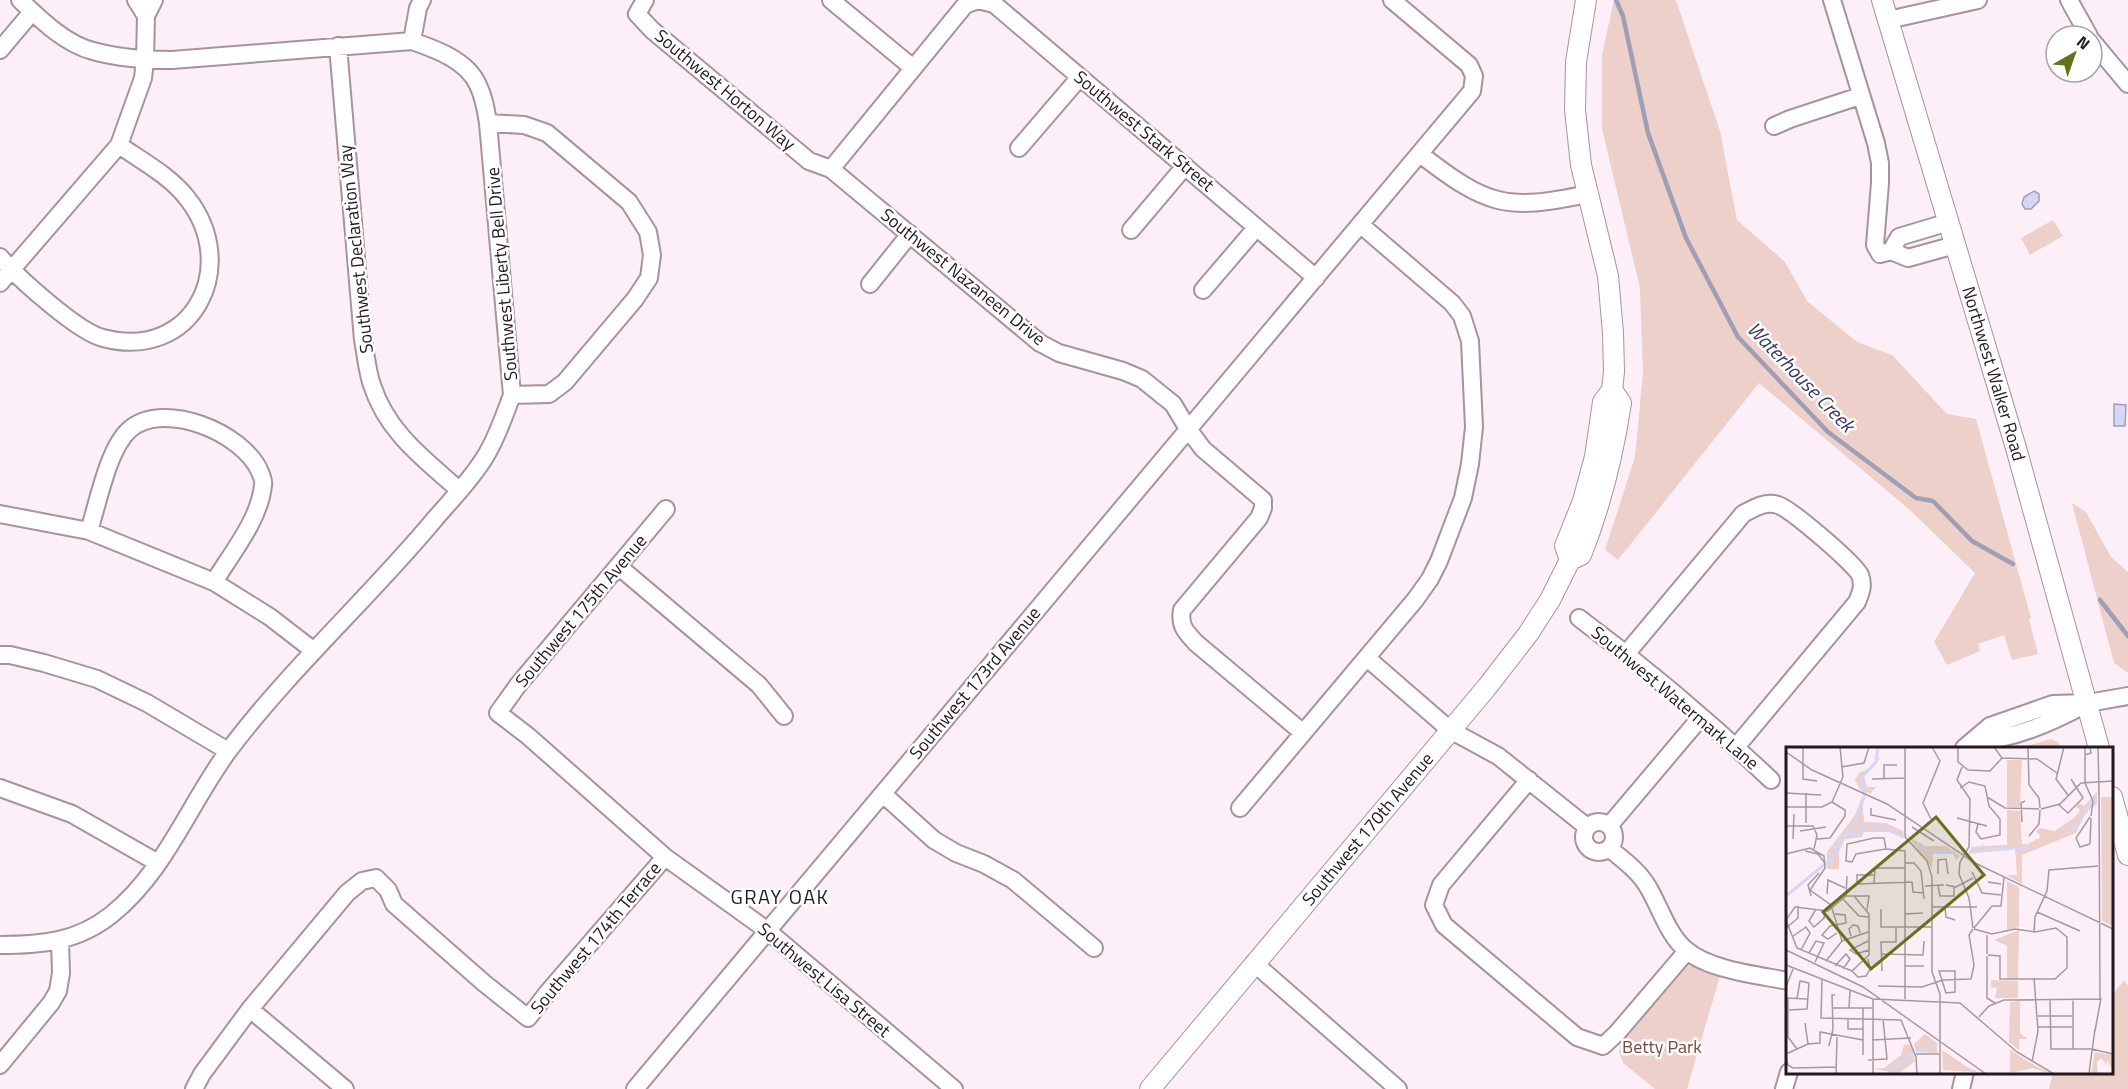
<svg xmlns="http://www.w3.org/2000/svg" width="2128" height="1089" font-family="'Titillium Web',sans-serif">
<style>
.green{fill:#ecd0c9}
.water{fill:#d5d7f6;stroke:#9f9eb5;stroke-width:1.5}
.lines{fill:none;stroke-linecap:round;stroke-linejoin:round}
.stream{stroke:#9f9eb5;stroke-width:4.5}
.minor-casing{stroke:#a793a0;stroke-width:20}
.major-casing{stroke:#a793a0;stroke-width:22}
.minor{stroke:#fff;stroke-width:16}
.major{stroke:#fff;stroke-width:20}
.labels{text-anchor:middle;stroke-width:5;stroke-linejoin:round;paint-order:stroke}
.street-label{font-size:18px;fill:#21191e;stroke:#fff}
.park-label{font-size:18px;fill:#7b483c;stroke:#fff}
.water-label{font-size:20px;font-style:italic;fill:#383762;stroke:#fff}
.neighbourhood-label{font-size:20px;letter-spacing:1.5px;fill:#21191e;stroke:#fff}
.inset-river{fill:none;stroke:#d5d7f6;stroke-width:3}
.inset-road{fill:none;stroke:#a599a1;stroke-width:1.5}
.view{fill:#64721e;fill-opacity:0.15;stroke:#64721e;stroke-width:3}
.inset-edge{fill:none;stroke:#21191e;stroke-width:3}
</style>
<rect width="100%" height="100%" fill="#fdeff8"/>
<path class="green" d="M1614,0H1675L1677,3L1720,131L1737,220L1785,262L1807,301L1857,342L1892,355L1947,414L1976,419L2031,618L2029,619L2038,654L2012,660L2004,635L1978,644L1980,651L1947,665L1934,642L1975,573L1911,511L1759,383L1618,560L1605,550L1635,457L1643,373L1640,288L1602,129V55Z
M2053,220L2063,236L2030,255L2021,238Z
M2072,503L2086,512L2111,557L2128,572V673L2114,663Z
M2051,739L2058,742L2062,748H2020Z
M1692,965L1720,976L1687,1089H1655L1623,1063L1619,1052L1623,1040L1683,968Z
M2124,980L2128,986V1089H2049L2053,1073L2112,1072V995Z"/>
<path class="water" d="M2034,191L2039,194V201L2031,209H2025L2022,204L2024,197Z
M2114,404L2126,405L2125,426H2114Z"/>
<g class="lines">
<path class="stream" d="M1616,0L1623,16L1648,133L1686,238L1738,337L1828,432L1916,498L1933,501L1972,541L2013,564
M2100,600L2128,636"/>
<g class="minor-casing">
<path id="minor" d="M136,0L146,16
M645,0L637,14L652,30L809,161L831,169L1040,343L1059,353L1123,371L1142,379L1173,404L1188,429L1203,449L1263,500V508L1259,518L1182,610C1179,626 1186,632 1196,643L1302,732
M831,0L913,68
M1832,0L1876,143L1880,163V183L1875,245L1880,254L1891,251L1908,258L1955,245
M2069,0L2089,36
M1888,20L1978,0
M412,41L418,8L422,0
M2092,41L2128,84
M338,46L363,340C366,355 367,371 372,385C387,432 424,459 459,490
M0,50L32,12
M488,123L524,125L547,133L629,202L648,232L652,255L649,278L635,299L565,382L549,394L512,395
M1774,126L1790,119L1860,96
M1019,148L1080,77
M1420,154C1486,205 1505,212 1587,194
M831,169L965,5L978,0L994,4L1316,278
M1131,230L1185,166
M1891,251L1899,237L1949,222
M0,257C18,278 78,332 103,338C193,362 241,266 187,198C170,176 142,161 119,145
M0,283L119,145L143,78L145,60L146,16L154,0
M870,284L910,234
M1203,290L1256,228
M666,509L518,685L498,713L528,736L665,857L768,931L954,1089
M0,514L89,531L214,582L270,617L314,651
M89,531C98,503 108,449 129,430C163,399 244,433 260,472C262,477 264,481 263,485C260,519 231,554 214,582
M618,566L759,685L784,716
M1579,618C1646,668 1710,722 1771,780
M1626,654L1743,514C1754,508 1765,501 1778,505C1791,509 1855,564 1860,575C1864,586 1861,592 1857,602L1736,747
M0,655H10L44,663L97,679L147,703L228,751
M1367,658L1450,730L1498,756L1587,827
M1973,742C2013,739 2049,724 2084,705
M1964,748L1990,726L2053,704L2088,703L2128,696
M1529,780L1441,885L1434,905L1444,925L1577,1037L1603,1046L1617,1033L1687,951
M0,788L72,814L158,863
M883,794L934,840L956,853L984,864L1013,880L1094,948
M1240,808L1415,600L1430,579L1439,561L1463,498L1470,464L1474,427L1470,341L1462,316L1452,303L1361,225
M1584 837a15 15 0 1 1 30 0a15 15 0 1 1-30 0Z
M1609,826L1701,717
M1609,848C1623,860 1639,871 1648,887C1660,907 1668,935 1686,950C1709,970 1758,975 1788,981
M0,945C41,945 77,942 111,915C165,872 189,804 229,750C291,668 368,599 434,520C451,500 471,480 485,457C497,438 504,416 512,395L488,123C486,110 484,97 478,85C467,60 435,49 412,41L172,60C146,60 118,58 93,51C65,44 40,19 20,0
M1254,963L1398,1089
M250,1009L345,1089
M0,1065L51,1003L58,991L61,973L60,941
M194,1089L202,1074L250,1009L347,893L362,881L376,878L388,890L394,904L484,983L528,1018L548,992L665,857
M635,1089L1472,91L1474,76L1469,65L1392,0
M1784,1089L1789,1072
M1961,1089L1965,1072"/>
</g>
<g class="major-casing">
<g id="major">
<path id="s1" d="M1882,0L2016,448L2099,748"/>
<path d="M1570,560L1565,546L1583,501L1595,457L1603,402L1612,390L1614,372L1613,333L1608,276L1581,165L1575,110L1576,62L1586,0"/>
<path d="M2112,797L2128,855"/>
<path id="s2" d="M1150,1089L1487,687L1528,634L1550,600L1570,560L1581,555C1601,505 1613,456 1621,403L1612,390"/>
</g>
</g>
<use href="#minor" class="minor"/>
<use href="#major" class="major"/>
</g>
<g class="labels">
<g class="street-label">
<text transform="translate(725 90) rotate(40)" y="6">Southwest Horton Way</text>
<text transform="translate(1144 131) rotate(40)" y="6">Southwest Stark Street</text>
<text transform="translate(356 249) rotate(-96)" y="6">Southwest Declaration Way</text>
<text transform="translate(502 274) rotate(-95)" y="6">Southwest Liberty Bell Drive</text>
<text transform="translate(963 277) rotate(39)" y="6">Southwest Nazaneen Drive</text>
<text dy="6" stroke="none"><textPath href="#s1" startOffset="390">Northwest Walker Road</textPath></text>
<text transform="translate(581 611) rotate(-50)" y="6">Southwest 175th Avenue</text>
<text transform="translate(975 683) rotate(-50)" y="6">Southwest 173rd Avenue</text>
<text transform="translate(1675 698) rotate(40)" y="6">Southwest Watermark Lane</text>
<text dy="6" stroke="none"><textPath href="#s2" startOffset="339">Southwest 170th Avenue</textPath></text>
<text transform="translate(596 938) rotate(-50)" y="6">Southwest 174th Terrace</text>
<text transform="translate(824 980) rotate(40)" y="6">Southwest Lisa Street</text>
</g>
<g class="park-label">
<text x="1662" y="1053">Betty Park</text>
</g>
<g class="water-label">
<text transform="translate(1801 377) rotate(46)" y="7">Waterhouse Creek</text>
</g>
<g class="neighbourhood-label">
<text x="780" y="904">GRAY OAK</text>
</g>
</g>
<g transform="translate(1786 747)">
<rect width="327" height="327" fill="#fdeff8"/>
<path d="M90,11H94L78,29L81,40H90L84,47L74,43L69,33L73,26L86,20ZM221,13H236L234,60H221ZM311,45V57L300,65L290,86L236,108V137L220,128H231L229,101L183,107L185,100L197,99V94L198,99L221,98V63L234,64L236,97H242L255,90L250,84L253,81L269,84L289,70L294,63L290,60L293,56L298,59ZM76,50L78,75L100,76L117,84L118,91L107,85H78L76,90L59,92L53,104V122H41V105L69,68ZM315,50H327V179L316,174ZM121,88L139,99H160L174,109L170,113L167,107H147L146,122ZM221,134L233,140V180L221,183ZM233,183L232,232H221V199L208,193ZM205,233L232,234V251H209L211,241L205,240ZM234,254V286L242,292H233V303L223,295L224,255ZM139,287L151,296V306L130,305L128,297ZM125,297L129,314L113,326L87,322L98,321L115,308L118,298ZM224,302L241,314L265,327L247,321L224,326ZM156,303L178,318L191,325L157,323ZM309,305L327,308V324L321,312V318L315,311L311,315L312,327H305Z" fill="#ecd0c9"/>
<path class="inset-river" d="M70,72L79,48L75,31L90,15L92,0M62,87H71L79,79H94L117,90M283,87L310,51M130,98L144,105H169M183,105L242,100M0,149L44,113L53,95L71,76M130,304L151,299M103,326L127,305"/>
<path class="inset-road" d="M17,0V32L31,34M119,0V90L141,114L146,130V225L154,247V327M172,0V15L182,23L204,24L216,11M208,0L216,11L251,12L271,26M242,0L243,38L253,51L254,61M278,0L270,32L282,48M299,0V8L305,6L304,0M312,0L313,44M0,5L26,23L101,57L189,116L327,182M299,8V36L307,54L305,69M55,20L78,16L83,0M176,20L171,33L184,52L183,100L174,115L173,127L183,151L187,181M98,31V18H111M86,32L119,31M174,41L183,35L199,39L203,59L214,72V88L195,92L190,85L192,77M313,43L314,252M0,46L35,48M20,46V76M201,50L219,61L253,62M273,58L282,66L297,51L285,32M0,60H36L46,55L57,30L54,0M85,61V68L110,73M255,62L274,57L295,36L327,34M304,70L290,91L294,100L304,97L305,71M171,71L201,79M145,72L137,56L154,14L146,0M236,75L235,56L239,54M0,79H27L31,88L28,102M126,80L148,94M14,84L40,80M243,89L253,77L254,63M88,91H98L100,102L70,107L66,115L60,114L61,97ZM7,92L8,67M31,92L44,91L59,69V63L46,55M100,102L119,104V252M19,104L32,107L38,115M0,107L24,101L38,109L39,121L24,143L45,158L56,194M119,116H128L135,124L138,152M186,125L196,146L215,148M152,127V113L160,112L162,127M88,128H71V137L126,135L127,145L138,146M208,136L202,135L215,137M88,137L89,121H119M152,138L154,149H168V140M160,138L170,140L187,131M139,139L158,138M41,147L42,133L59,141M25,149L22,138L33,126M60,149H68L83,167V208L66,224L11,201L0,173L9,160L42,164ZM60,149L61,129M68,149H83L81,163M57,152L73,169L83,170M146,160H191M159,160L160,170L169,173M30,162L23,174L28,180L38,171L39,164M95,162V180H146M251,165L294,184M49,167L59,168L60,176L44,179L36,188L42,192L51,186M119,167L137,166M0,181L12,171V159M188,181L206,159H215L218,130M188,182L206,187L229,182L249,185L270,181L281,190V221L269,232H214V209L202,208M248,185L249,170L261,144L263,123L312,119M201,188V207M65,189L63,182L67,178L72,179L74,186M6,190L20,180L24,186L15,203M82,194L64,203L70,207L83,203M0,203L77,240L200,327M23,206L30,194L38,196L29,215M95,207L137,208L138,194M201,209V251L209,256M40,214L56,194L82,185M0,218L87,252L174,256L231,305L268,327M49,219L60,207L64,212L57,222M119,219H138M66,224L72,230L80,229L84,222L82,212M96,224L95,195H110V181M153,224H169V245L160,246ZM36,232L35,271L115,273L130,310L131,327M185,232L188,218L183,188L187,182M92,239L136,240L157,233L185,232M0,240L7,222M0,251L22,252M2,252V290L11,302M264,253L265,302H306L327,307M46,261H86M63,261L64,243M77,261V308M3,263L21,262L23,236L14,234L11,252M252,269H287M193,270L203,259L218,253L314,252M62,272V282H77M19,276L22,297M252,280H287M309,284L315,251M86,293L125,291M43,299L47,282L46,248H49M287,302V252M0,307L22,297L34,296V285L77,293M130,307H153M0,310L2,318L7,321L50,320M82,313L101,312L97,272M246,315L252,284L248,231M303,326L309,282M50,327L51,290M65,327H87V252M141,327H165"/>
<path class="view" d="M150,70L198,128L85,222L37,165Z"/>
<rect width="327" height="327" class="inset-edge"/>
</g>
<g transform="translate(2074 54) rotate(40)"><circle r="28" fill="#ffffff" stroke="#a6a3a5" stroke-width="1.5"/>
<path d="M0-4.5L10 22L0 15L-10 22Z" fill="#64721e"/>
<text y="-9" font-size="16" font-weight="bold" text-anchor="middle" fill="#21191e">N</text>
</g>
</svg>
